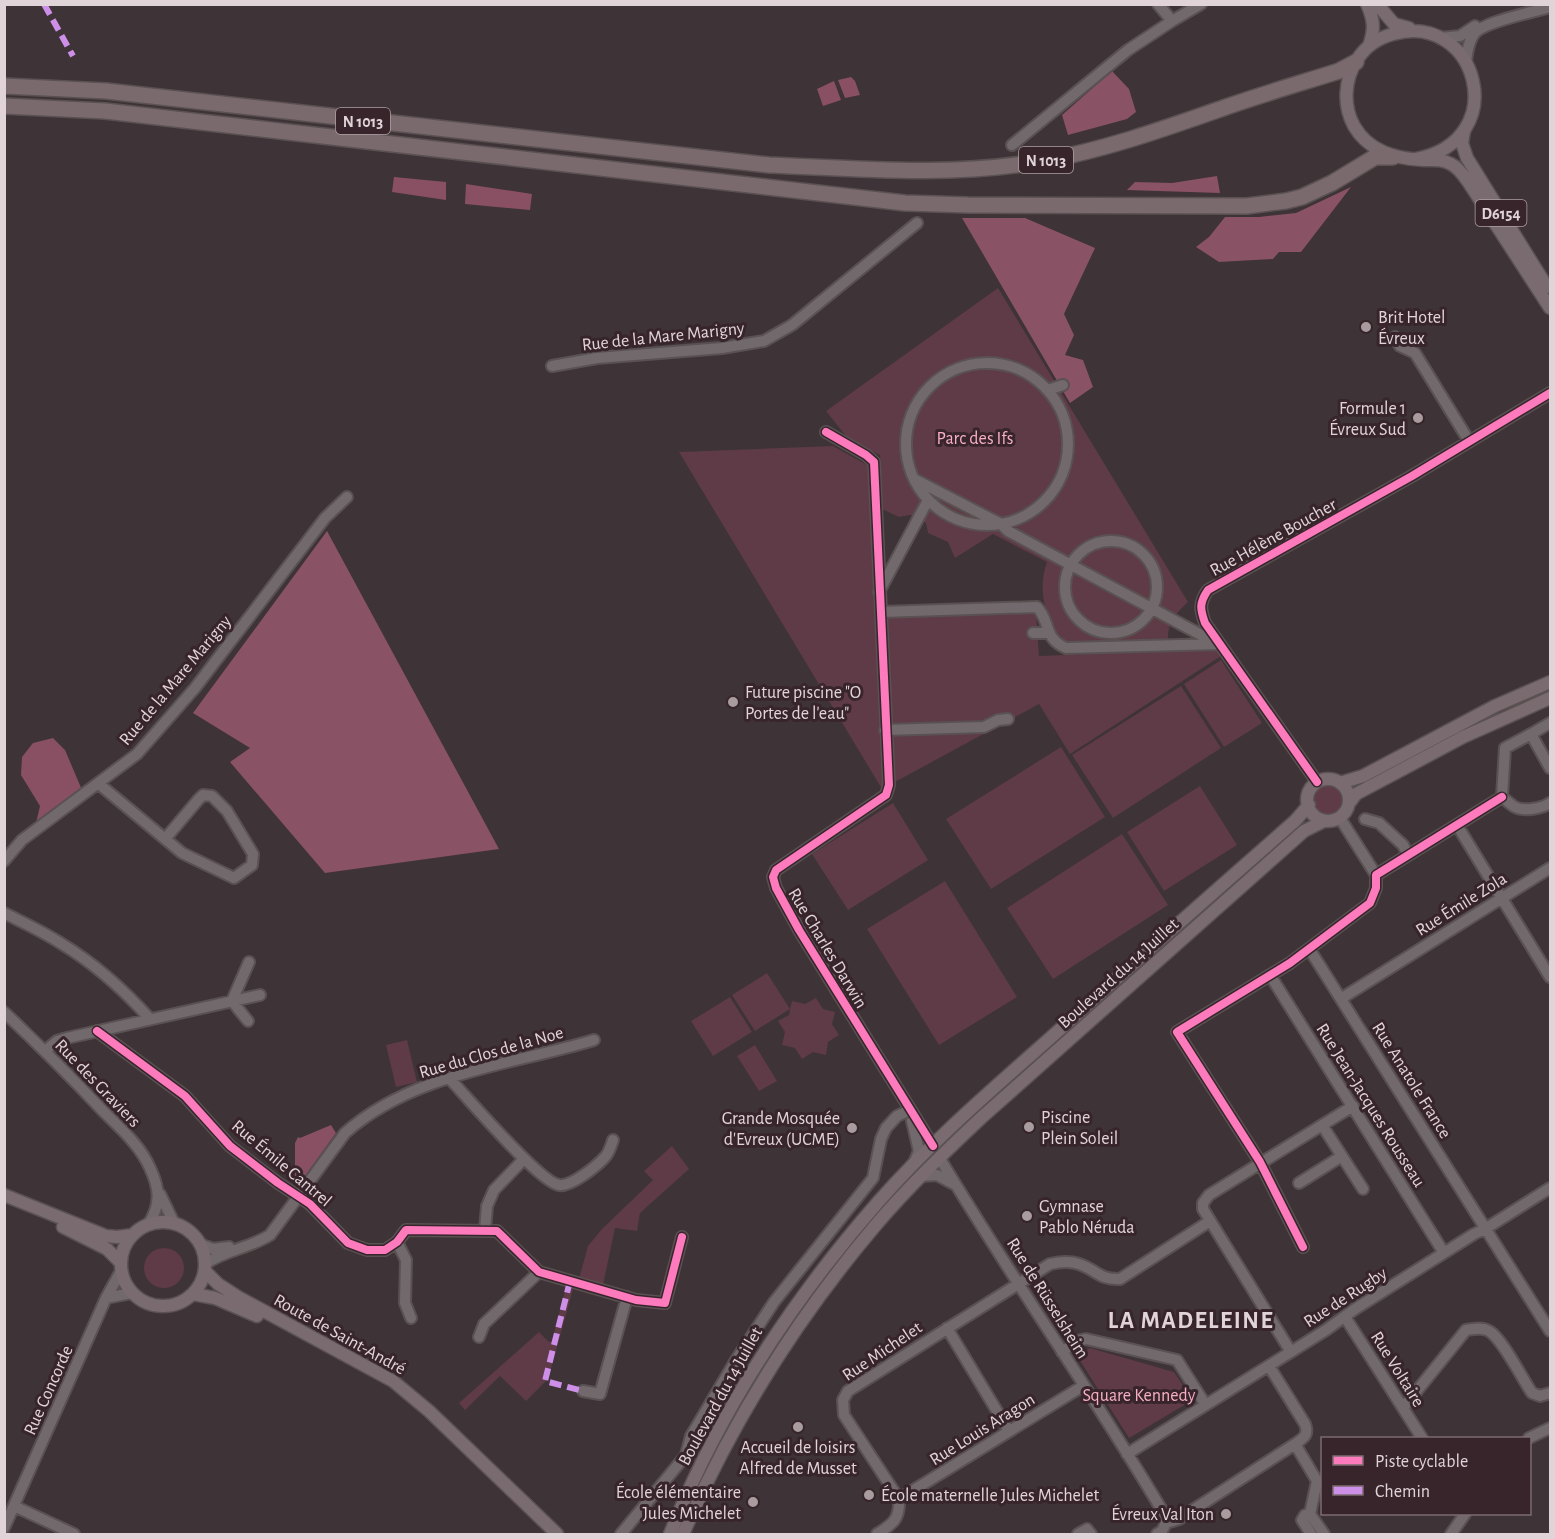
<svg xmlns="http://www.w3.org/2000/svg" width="1555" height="1539" font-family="'Alegreya Sans',sans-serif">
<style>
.green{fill:#5e3b46}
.forest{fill:#895265}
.water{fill:#895064}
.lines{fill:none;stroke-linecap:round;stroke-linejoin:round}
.minor-casing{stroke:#5a5153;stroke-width:14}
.major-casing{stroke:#5a5153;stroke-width:15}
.highway-casing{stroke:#5a5153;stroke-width:18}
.minor{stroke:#72696c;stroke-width:10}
.major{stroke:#7a6b70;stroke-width:12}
.highway{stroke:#7a696d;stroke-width:15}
.quiet{stroke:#ce8fe9;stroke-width:6;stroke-dasharray:12 6;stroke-linecap:butt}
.cycleway-casing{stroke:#38252b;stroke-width:11}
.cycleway{stroke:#fd7abc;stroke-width:8}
.poi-dot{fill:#a89c9f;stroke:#38252b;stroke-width:2}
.labels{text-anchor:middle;stroke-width:6;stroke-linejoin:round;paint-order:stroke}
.shield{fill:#38252b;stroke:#aea0a4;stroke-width:1.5}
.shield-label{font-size:16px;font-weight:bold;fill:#e1d4d8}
.poi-label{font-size:18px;fill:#e1d4d8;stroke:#38252b;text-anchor:start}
.street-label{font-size:18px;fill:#e1d4d8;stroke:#38252b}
.park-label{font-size:18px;fill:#f8aec5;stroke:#38252b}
.district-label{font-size:24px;font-weight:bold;letter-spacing:1.5px;fill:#e1d4d8;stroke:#38252b}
</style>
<rect width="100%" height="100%" fill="#3e3336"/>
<path class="green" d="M998,288L1188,602C1175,614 1167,623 1168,641L1070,644L1055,639C1046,612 1037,590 1047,562L993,534L955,558L948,542L928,533L926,523L916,516L910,515L899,517L882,509L880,455L850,441L826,411Z
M833,446L869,466L875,617L1036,612L1039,656L1215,649L1221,656L1070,754L1039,704L882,789L679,452Z
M1221,660L1262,723L1224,747L1184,684Z
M1181,686L1221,748L1113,818L1072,755Z
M1061,747L1105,817L991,889L946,819Z
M1312 801a16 16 0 1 1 32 0a16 16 0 1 1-32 0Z
M1200,786L1237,845L1164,891L1127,832Z
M893,803L928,860L848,910L812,854Z
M1122,834L1168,905L1053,979L1007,908Z
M945,881L1017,997L939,1045L867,929Z
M767,973L790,1009L792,1001L805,1004L816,998L823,1009L835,1012L832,1024L839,1035L828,1042L826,1055L813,1052L802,1059L795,1048L782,1045L785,1032L778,1021L789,1015L790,1009L755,1031L732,995Z
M730,997L752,1032L713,1056L691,1021Z
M407,1040L417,1082L396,1087L386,1045Z
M755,1045L777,1081L759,1091L737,1056Z
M672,1146L689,1169L640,1213L637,1231L615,1228L603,1285L579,1279L588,1246L602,1229L653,1180L644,1171Z
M144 1268a20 20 0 1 1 40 0a20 20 0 1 1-40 0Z
M566,1287L573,1289L548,1379L526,1401L500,1376L465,1410L459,1403L539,1332L549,1342L552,1341Z
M1090,1348L1174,1372L1190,1395L1191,1401L1129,1438L1077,1356Z"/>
<path class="forest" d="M1112,71L1129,89L1136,112L1127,119L1068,135L1062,115Z
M1217,176L1220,193L1127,190L1135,182L1172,183Z
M1351,187L1301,252H1279L1273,259L1219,262L1196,247L1209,237L1225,217H1259L1296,213Z
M962,218H1025L1095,248L1064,314L1074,335L1065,355L1083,360L1093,387L1070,403Z
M327,531L499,849L325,873L230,762L250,748L193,713Z"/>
<path class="water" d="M851,77L855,81L860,95L845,98L838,80Z
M834,81L841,100L823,106L817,89Z
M394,177L446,182V200L392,192Z
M466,184L532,194L530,210L465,204Z
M53,738L65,750L82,790L36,823L40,806L21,775L22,757L33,743Z
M331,1125L336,1133L302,1180H295V1143L298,1137L300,1138Z"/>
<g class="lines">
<g class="minor-casing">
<path id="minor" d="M1158,4L1172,21L1201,4
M1440,38L1460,36L1475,26
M1466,62C1467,53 1468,42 1474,34C1482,22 1534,12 1550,7
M1012,145L1128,50L1172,21
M1395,337L1400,346L1415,353L1469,441
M906 444a81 81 0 1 1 162 0a81 81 0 1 1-162 0Z
M552,366L597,358L722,348L764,341L792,325L917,223
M1048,390L1063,385
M826,432L866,455L874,462L889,785L886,795L776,870L773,877L776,888L799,930L933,1146
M914,479L1001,524L1008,531L1216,643
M1065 587a46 46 0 1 1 92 0a46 46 0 1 1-92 0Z
M879,592L928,500
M881,612L1037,607C1051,622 1043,638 1066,648L1220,644
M1033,633H1048
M885,730L984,727L998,720L1008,719
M1531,734L1550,723
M1317,782L1205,623C1200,609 1199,603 1208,590L1412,476L1550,393
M99,784L182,853L234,878L252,865L253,854L227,811L212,796L203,795L198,800L165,839
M1502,797L1505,748L1531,734L1550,768
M1502,797C1506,800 1511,805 1515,807C1524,812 1543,808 1550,803
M1340,818L1376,875
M1365,819L1379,823L1403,845L1408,855
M1457,825L1550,977
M4,861L22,840L137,754L195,688L325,518L347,497
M4,913C24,923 44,932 62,944C95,964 124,990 150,1019
M1310,950L1550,1331
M1270,975L1444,1253
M1342,998L1550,868
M4,1012C38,1044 71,1077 103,1111C120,1128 140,1145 150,1168C160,1189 161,1205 148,1225
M248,1021L232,1001L249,962
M97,1031L185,1096L230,1146L278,1183L310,1204L348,1243L367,1250H385L397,1242L406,1230L497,1231L539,1272L636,1300L665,1303L682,1237
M45,1051L57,1041L67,1038L260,995
M449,1078C467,1097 539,1182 559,1185C571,1187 597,1166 605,1157C609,1153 611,1146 613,1140
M912,1121L919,1151L914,1163
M1322,1125L1363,1189
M939,1157C1012,1279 1094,1395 1166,1517V1523
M921,1176L937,1175L954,1184
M1299,1183L1342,1156
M160,1194L174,1223
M485,1230L487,1206L494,1190L524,1159
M397,1242L406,1260L405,1303L411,1318
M200,1244L213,1249L229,1247
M1303,1247L1260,1162L1177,1032L1290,963L1370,903L1376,888V875L1502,797
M205,1264C225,1250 250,1248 270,1235L345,1133C413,1073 511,1065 594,1040
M106,1298L132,1293
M1345,1317L1422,1438
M947,1328L1009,1431
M479,1337L484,1324L539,1272
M1062,1352L1077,1341L1086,1339L1177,1360L1205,1404
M1291,1352L1203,1209V1203L1209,1195L1353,1106
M583,1391L600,1394L627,1297
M1403,1408L1466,1330C1474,1329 1482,1327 1489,1331C1502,1338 1523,1380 1532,1393L1540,1396L1550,1393
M1529,1438L1550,1428
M1295,1444L1317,1481L1310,1514L1305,1515L1302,1520L1311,1534
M1127,1454L1326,1330L1355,1309L1474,1234L1485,1229L1550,1188
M899,1499L1083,1386
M14,1506L74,1534
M1310,1514L1324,1534
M1166,1523L1179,1519L1295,1444C1304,1438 1309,1435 1305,1424L1269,1366
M4,1528L106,1298L121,1271
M621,1534L686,1455L691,1436L736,1360L774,1302L873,1178L881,1139L886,1128L897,1116L910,1110
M877,1534C893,1524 900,1519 899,1499L844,1415L843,1400L848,1391L1050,1264C1059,1262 1070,1261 1079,1264C1097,1270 1099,1280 1120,1279L1210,1221
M1078,1534L1087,1529L1091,1534
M1157,1534L1162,1531L1166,1523
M1451,1534L1465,1514"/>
</g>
<g class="major-casing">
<path id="major" d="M1367,4C1374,20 1375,29 1369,46
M1377,4L1394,24L1409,28
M1464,131L1462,143L1467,158L1547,287
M1416,159C1514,140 1477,10 1393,34C1378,38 1365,47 1357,60C1344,80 1343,106 1354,126C1369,152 1396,159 1424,160C1434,160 1442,159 1451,164C1459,168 1464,176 1469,183L1550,308
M1307 800a21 21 0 1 1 42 0a21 21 0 1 1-42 0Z
M1340,783L1363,776L1495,706L1550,682
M1350,802L1356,794L1463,737L1550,698
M4,1195L106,1236L117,1237L133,1235
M121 1264a42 42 0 1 1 84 0a42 42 0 1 1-84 0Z
M63,1227L107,1249L121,1263
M205,1271L218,1284L238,1297L393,1381L429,1411L557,1534
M193,1294L215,1298L257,1316
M670,1534C719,1412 792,1300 879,1201C938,1134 1008,1076 1075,1016C1148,950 1222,885 1295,821L1309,805
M683,1534C732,1422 796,1319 875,1226C908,1187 944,1153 981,1118L1304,831L1324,821"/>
</g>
<g class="highway-casing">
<path id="highway" d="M4,86L106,91L769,165C860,169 952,177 1042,161C1105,150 1166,128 1226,107C1263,94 1301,83 1339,71L1356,62
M4,106L105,111L905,203L968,205L1247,206L1286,201L1302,197L1332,183L1375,157H1393"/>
</g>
<use href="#minor" class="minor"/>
<use href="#major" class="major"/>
<use href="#highway" class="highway"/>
<path class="quiet" d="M44,4L73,56
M570,1281L545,1381L583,1391"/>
<g class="cycleway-casing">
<path id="cycleway" d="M826,432L866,455L874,462L889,785L886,795L776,870L773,877L776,888L799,930L933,1146
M1317,782L1205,623C1200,609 1199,603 1208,590L1412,476L1550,393
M97,1031L185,1096L230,1146L278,1183L310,1204L348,1243L367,1250H385L397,1242L406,1230L497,1231L539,1272L636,1300L665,1303L682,1237
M1303,1247L1260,1162L1177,1032L1290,963L1370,903L1376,888V875L1502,797"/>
</g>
<use href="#cycleway" class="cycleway"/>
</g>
<g class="poi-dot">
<circle cx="1366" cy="327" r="6"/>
<circle cx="1418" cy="418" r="6"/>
<circle cx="733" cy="702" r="6"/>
<circle cx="1029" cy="1127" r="6"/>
<circle cx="852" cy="1128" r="6"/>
<circle cx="1027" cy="1216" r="6"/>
<circle cx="798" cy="1427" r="6"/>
<circle cx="869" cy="1495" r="6"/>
<circle cx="753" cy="1502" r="6"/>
<circle cx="1226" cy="1514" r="6"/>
</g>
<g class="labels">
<g class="shield">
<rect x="336" y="108" width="54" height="26" rx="4.5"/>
<rect x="1019" y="147" width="54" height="26" rx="4.5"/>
<rect x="1475.5" y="200" width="51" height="26" rx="4.5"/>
</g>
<g class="shield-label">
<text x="363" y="127">N 1013</text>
<text x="1046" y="166">N 1013</text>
<text x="1501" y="219">D6154</text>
</g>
<g class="poi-label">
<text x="1378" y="323">Brit Hotel<tspan x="1378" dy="21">Évreux</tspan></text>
<text x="1406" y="414" text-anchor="end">Formule 1<tspan x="1406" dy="21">Évreux Sud</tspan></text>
<text x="745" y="698">Future piscine "O<tspan x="745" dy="21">Portes de l'eau"</tspan></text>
<text x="1041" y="1123">Piscine<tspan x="1041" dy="21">Plein Soleil</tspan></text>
<text x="840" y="1124" text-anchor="end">Grande Mosquée<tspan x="840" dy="21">d'Evreux (UCME)</tspan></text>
<text x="1039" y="1212">Gymnase<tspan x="1039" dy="21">Pablo Néruda</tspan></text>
<text x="798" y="1453" text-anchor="middle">Accueil de loisirs<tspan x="798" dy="21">Alfred de Musset</tspan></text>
<text x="741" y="1498" text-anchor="end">École élémentaire<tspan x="741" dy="21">Jules Michelet</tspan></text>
<text x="881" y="1501">École maternelle Jules Michelet</text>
<text x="1214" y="1520" text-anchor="end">Évreux Val Iton</text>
</g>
<g class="street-label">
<text transform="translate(663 336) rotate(-6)" y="6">Rue de la Mare Marigny</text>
<text transform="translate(1273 537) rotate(-29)" y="6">Rue Hélène Boucher</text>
<text transform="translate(175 680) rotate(-50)" y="6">Rue de la Mare Marigny</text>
<text transform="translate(1461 904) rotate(-32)" y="6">Rue Émile Zola</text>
<text transform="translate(828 948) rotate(59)" y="6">Rue Charles Darwin</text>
<text transform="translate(1118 973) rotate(-42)" y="6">Boulevard du 14 Juillet</text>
<text transform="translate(491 1052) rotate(-16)" y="6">Rue du Clos de la Noe</text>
<text transform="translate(1412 1080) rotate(58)" y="6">Rue Anatole France</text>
<text transform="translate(98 1083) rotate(46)" y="6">Rue des Graviers</text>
<text transform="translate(1371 1105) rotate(58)" y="6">Rue Jean-Jacques Rousseau</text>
<text transform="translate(282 1163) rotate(40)" y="6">Rue Émile Cantrel</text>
<text transform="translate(1345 1297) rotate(-33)" y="6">Rue de Rugby</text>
<text transform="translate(1048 1298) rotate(58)" y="6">Rue de Rüsselsheim</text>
<text transform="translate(340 1334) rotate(29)" y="6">Route de Saint-André</text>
<text transform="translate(882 1351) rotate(-34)" y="6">Rue Michelet</text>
<text transform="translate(1398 1369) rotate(58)" y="6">Rue Voltaire</text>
<text transform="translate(48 1390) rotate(-66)" y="6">Rue Concorde</text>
<text transform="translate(720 1396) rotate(-61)" y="6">Boulevard du 14 Juillet</text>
<text transform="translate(982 1429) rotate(-32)" y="6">Rue Louis Aragon</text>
</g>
<g class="park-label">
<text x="975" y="444">Parc des Ifs</text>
<text x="1139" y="1401">Square Kennedy</text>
</g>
<g class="district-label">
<text x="1191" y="1328">LA MADELEINE</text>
</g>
</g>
<rect width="1555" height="1539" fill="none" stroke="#e1d4d8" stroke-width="12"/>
<rect x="1321" y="1437" width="210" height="78" fill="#38252b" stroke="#7c6b70" stroke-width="1.5"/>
<rect x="1333" y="1456" width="30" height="9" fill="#fd7abc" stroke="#7c6b70" stroke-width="1.5"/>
<text x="1375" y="1467" font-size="18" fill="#e1d4d8">Piste cyclable</text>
<rect x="1333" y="1486" width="30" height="9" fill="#ce8fe9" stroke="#7c6b70" stroke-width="1.5"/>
<text x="1375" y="1497" font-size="18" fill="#e1d4d8">Chemin</text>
</svg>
